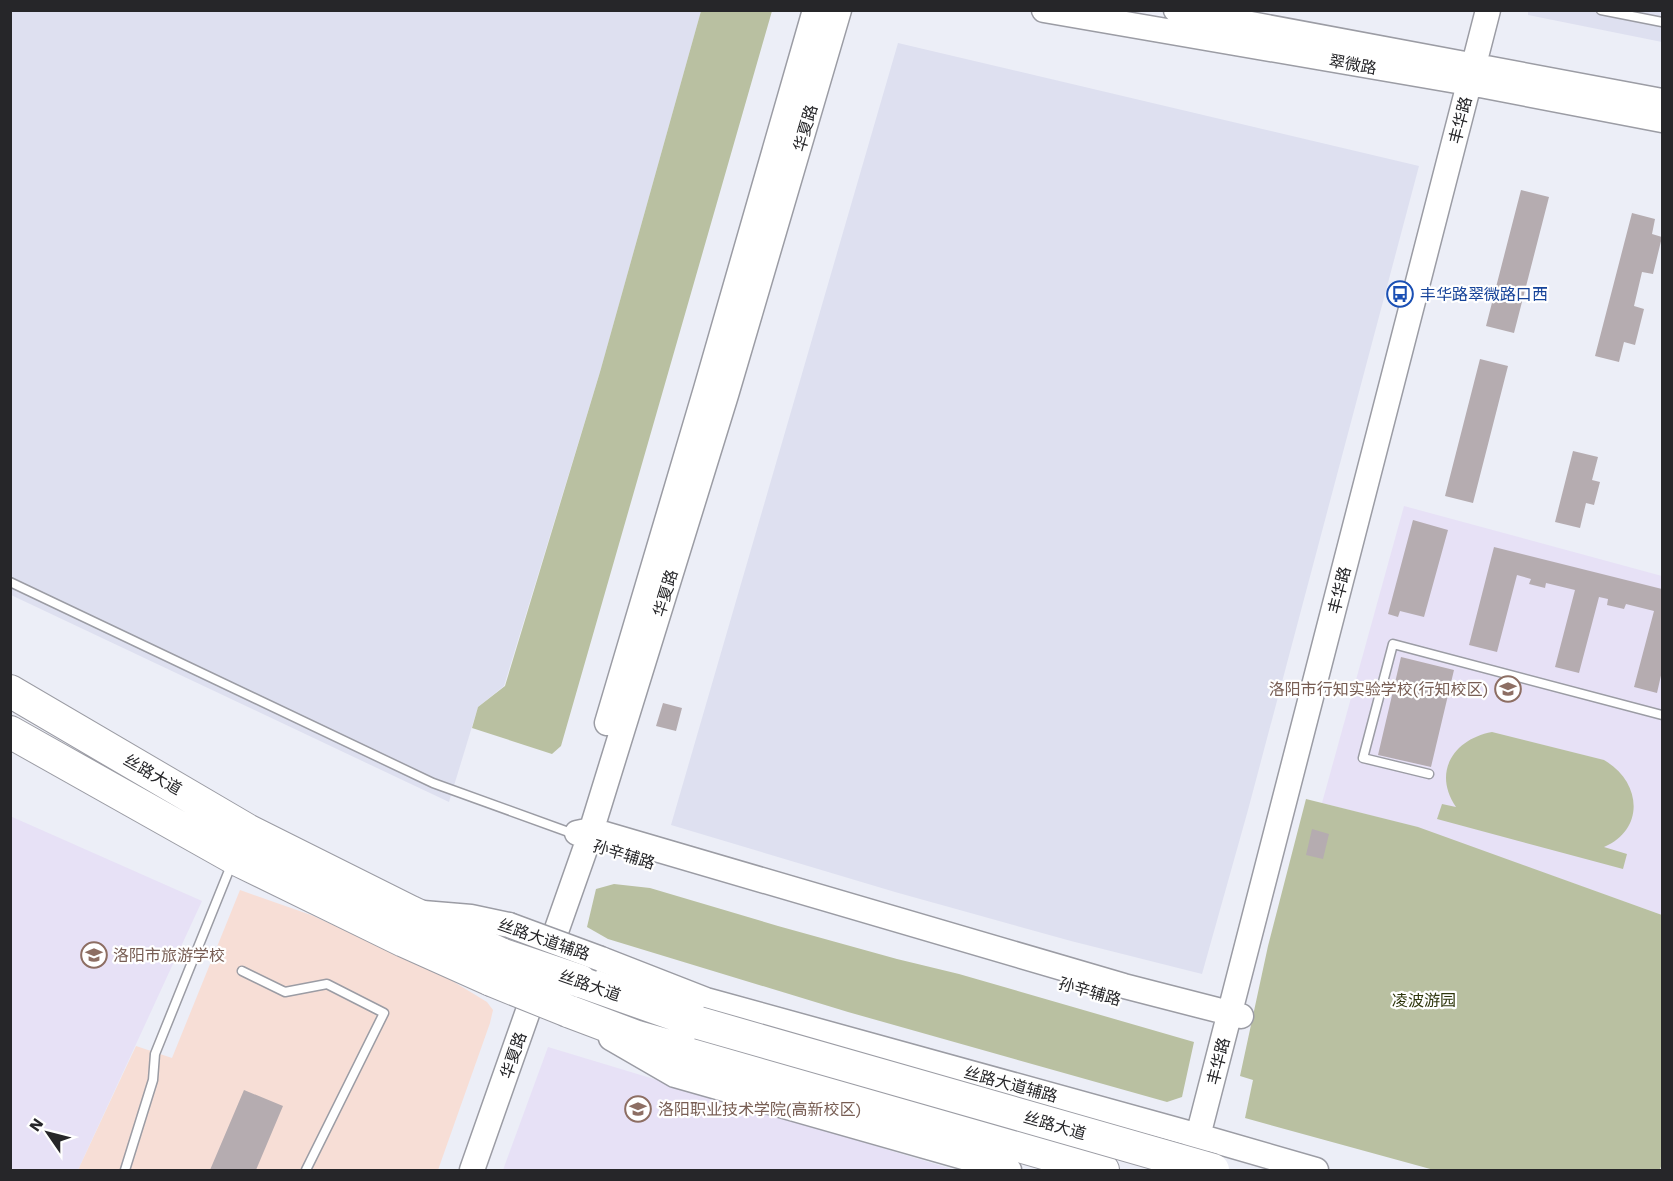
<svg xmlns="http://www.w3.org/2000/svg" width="1673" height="1181" font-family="'Work Sans','Noto Sans SC',sans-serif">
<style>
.built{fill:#dee0f0}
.education{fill:#e7e1f6}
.medical{fill:#f7ded6}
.green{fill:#b9c0a1}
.building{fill:#b5acb0}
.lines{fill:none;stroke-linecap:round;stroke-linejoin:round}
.lane-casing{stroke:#9b9ca4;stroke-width:11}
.secondary-casing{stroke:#9b9ca4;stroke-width:27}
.highway-casing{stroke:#9b9ca4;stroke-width:34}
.lane{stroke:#fff;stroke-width:8}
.secondary{stroke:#fff;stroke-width:24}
.highway{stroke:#fff;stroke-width:32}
.secondary-bridge-casing{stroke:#9b9ca4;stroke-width:27;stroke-linecap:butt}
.highway-bridge-casing{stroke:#9b9ca4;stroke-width:34;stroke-linecap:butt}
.secondary-bridge{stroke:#fff;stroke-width:24}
.highway-bridge{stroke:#fff;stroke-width:32}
.labels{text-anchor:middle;stroke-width:4.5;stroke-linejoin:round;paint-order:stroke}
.street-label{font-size:16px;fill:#262629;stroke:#fff}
.transit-label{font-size:16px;fill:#164399;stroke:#fff;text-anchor:start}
.education-label{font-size:16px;fill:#785e54;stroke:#fff;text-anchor:start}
.park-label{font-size:16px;fill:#2e360c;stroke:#fff}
</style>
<rect width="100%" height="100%" fill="#eceef7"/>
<path class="built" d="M1528,10L1662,11V42L1528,15Z
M10,11H701L600,372L504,686L478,707L449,802L11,595Z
M898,43L1419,166L1248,810L1202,974L1071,941L895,892L671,825Z"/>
<path class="education" d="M1404,506L1662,576V915L1418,828L1322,803Z
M10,816L202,901L78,1170H17L11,1168Z
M548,1047L955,1170H503Z"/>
<path class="medical" d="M240,890L311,915L436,971L487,1002L493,1010L490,1023L438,1170H78L136,1046L172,1058Z"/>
<path class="green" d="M701,11H772L561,746L552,754L472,728L478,707L505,686L600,372Z
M1492,732L1604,760C1641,781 1646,829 1604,847L1627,854L1623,869L1437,819L1442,804L1456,807C1432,772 1454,739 1492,732Z
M1306,799L1418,827L1662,915V1163L1660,1170H1434L1245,1118L1253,1080L1240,1076L1268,946Z
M614,884L650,888L778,926L897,959L959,974L1194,1042L1182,1097L1167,1102L848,1012L608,939L587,927L596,889Z"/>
<path class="building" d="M1521,190L1549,197L1514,333L1486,326Z
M1632,213L1655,219L1652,234L1662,237L1653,274L1642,272L1634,306L1644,309L1635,345L1624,342L1619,362L1595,356Z
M1480,359L1508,366L1473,503L1445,496Z
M1573,451L1598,457L1592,480L1600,482L1594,505L1586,503L1580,528L1555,522Z
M1413,520L1448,530L1424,617L1400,611L1398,617L1388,614Z
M1494,547L1662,589V671L1657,693L1634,687L1654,611L1626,604L1624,609L1607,605L1608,599L1599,597L1579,673L1555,667L1575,590L1546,583L1545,588L1529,584L1531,579L1517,575L1497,652L1469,645Z
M1401,657L1454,670L1431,767L1378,755Z
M663,703L682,708L676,731L656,726Z
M1312,829L1329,834L1323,859L1306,855Z
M244,1090L283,1106L256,1170H210Z"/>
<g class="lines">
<g class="lane-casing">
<path id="lane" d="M1601,10L1662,22
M10,582L433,783L574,834
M1429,774L1363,758L1393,644L1662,715
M242,971L285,992L327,984L384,1013L306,1170
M125,1170L153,1080L155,1054L232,863"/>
</g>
<g class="secondary-casing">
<path id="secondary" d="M1044,10L1480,85L1662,120
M1176,10L1662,101
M607,723L706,389L815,10
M577,833L591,830L1124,986L1241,1016
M423,913L471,917L509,925
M601,959L706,1000L1188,1133L1316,1170
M611,1038L675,1075L1009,1170
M472,1170L589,838L726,395L839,10
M1191,1170L1198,1136L1488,10"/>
</g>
<g class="highway-casing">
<path id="highway" d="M10,691L249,831L411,912L503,955
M10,732L234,858L404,941L491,980
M580,981L699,1023
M568,1011L637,1037L1103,1170"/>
</g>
<use href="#lane" class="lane"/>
<use href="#secondary" class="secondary"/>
<use href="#highway" class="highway"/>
<g class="secondary-bridge-casing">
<path id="secondary-bridge" d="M509,925L601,959"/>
</g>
<g class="highway-bridge-casing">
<path id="highway-bridge" d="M503,955L580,981
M491,980L568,1011
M699,1023L1213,1170"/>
</g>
<use href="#secondary-bridge" class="secondary-bridge"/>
<use href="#highway-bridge" class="highway-bridge"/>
</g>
<defs>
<g id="bus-ring" transform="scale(1.35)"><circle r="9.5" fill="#fff" stroke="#1a4fb4" stroke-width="1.5"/><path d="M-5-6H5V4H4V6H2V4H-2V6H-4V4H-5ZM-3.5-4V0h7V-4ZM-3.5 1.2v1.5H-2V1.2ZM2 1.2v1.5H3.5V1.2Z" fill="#1a4fb4"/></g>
<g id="school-ring" transform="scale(1.35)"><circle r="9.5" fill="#fff" stroke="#8d6e63" stroke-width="1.5"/><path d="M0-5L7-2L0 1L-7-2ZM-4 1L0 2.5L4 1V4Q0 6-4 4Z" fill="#8d6e63"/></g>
<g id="university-ring" transform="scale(1.35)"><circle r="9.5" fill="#fff" stroke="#8d6e63" stroke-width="1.5"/><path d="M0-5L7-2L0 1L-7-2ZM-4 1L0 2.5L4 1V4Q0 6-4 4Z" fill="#8d6e63"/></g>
</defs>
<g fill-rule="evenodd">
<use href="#bus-ring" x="1400" y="294"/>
<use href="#school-ring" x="1508" y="689"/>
<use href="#university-ring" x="94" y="955"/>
<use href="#university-ring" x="638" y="1109"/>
</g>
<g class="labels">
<g class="street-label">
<text transform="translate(1353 64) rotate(10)" y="6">翠微路</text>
<text transform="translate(1460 120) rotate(-76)" y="6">丰华路</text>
<text transform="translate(805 128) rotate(-74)" y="6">华夏路</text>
<text transform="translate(1339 590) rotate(-76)" y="6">丰华路</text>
<text transform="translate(665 593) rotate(-73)" y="6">华夏路</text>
<text transform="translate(153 774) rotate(30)" y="6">丝路大道</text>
<text transform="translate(624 854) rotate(17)" y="6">孙辛辅路</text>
<text transform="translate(544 939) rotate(19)" y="6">丝路大道辅路</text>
<text transform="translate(590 985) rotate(19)" y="6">丝路大道</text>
<text transform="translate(1090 991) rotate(16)" y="6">孙辛辅路</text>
<text transform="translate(513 1055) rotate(-71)" y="6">华夏路</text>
<text transform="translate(1218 1061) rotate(-76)" y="6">丰华路</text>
<text transform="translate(1011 1084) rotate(15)" y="6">丝路大道辅路</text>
<text transform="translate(1055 1125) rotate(16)" y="6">丝路大道</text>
</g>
<g class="transit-label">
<text x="1420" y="300">丰华路翠微路口西</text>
</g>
<g class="education-label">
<text x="1488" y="695" text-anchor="end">洛阳市行知实验学校(行知校区)</text>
<text x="113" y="961">洛阳市旅游学校</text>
<text x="658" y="1115">洛阳职业技术学院(高新校区)</text>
</g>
<g class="park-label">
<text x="1424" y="1006">凌波游园</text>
</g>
</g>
<rect width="1673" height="1181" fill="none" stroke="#262629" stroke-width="24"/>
<g transform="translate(48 1133) rotate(305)" stroke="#ffffff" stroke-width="4.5" paint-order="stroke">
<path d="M0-4.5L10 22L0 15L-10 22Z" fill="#262629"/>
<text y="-9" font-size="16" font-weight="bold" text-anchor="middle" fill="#262629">N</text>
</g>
</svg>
